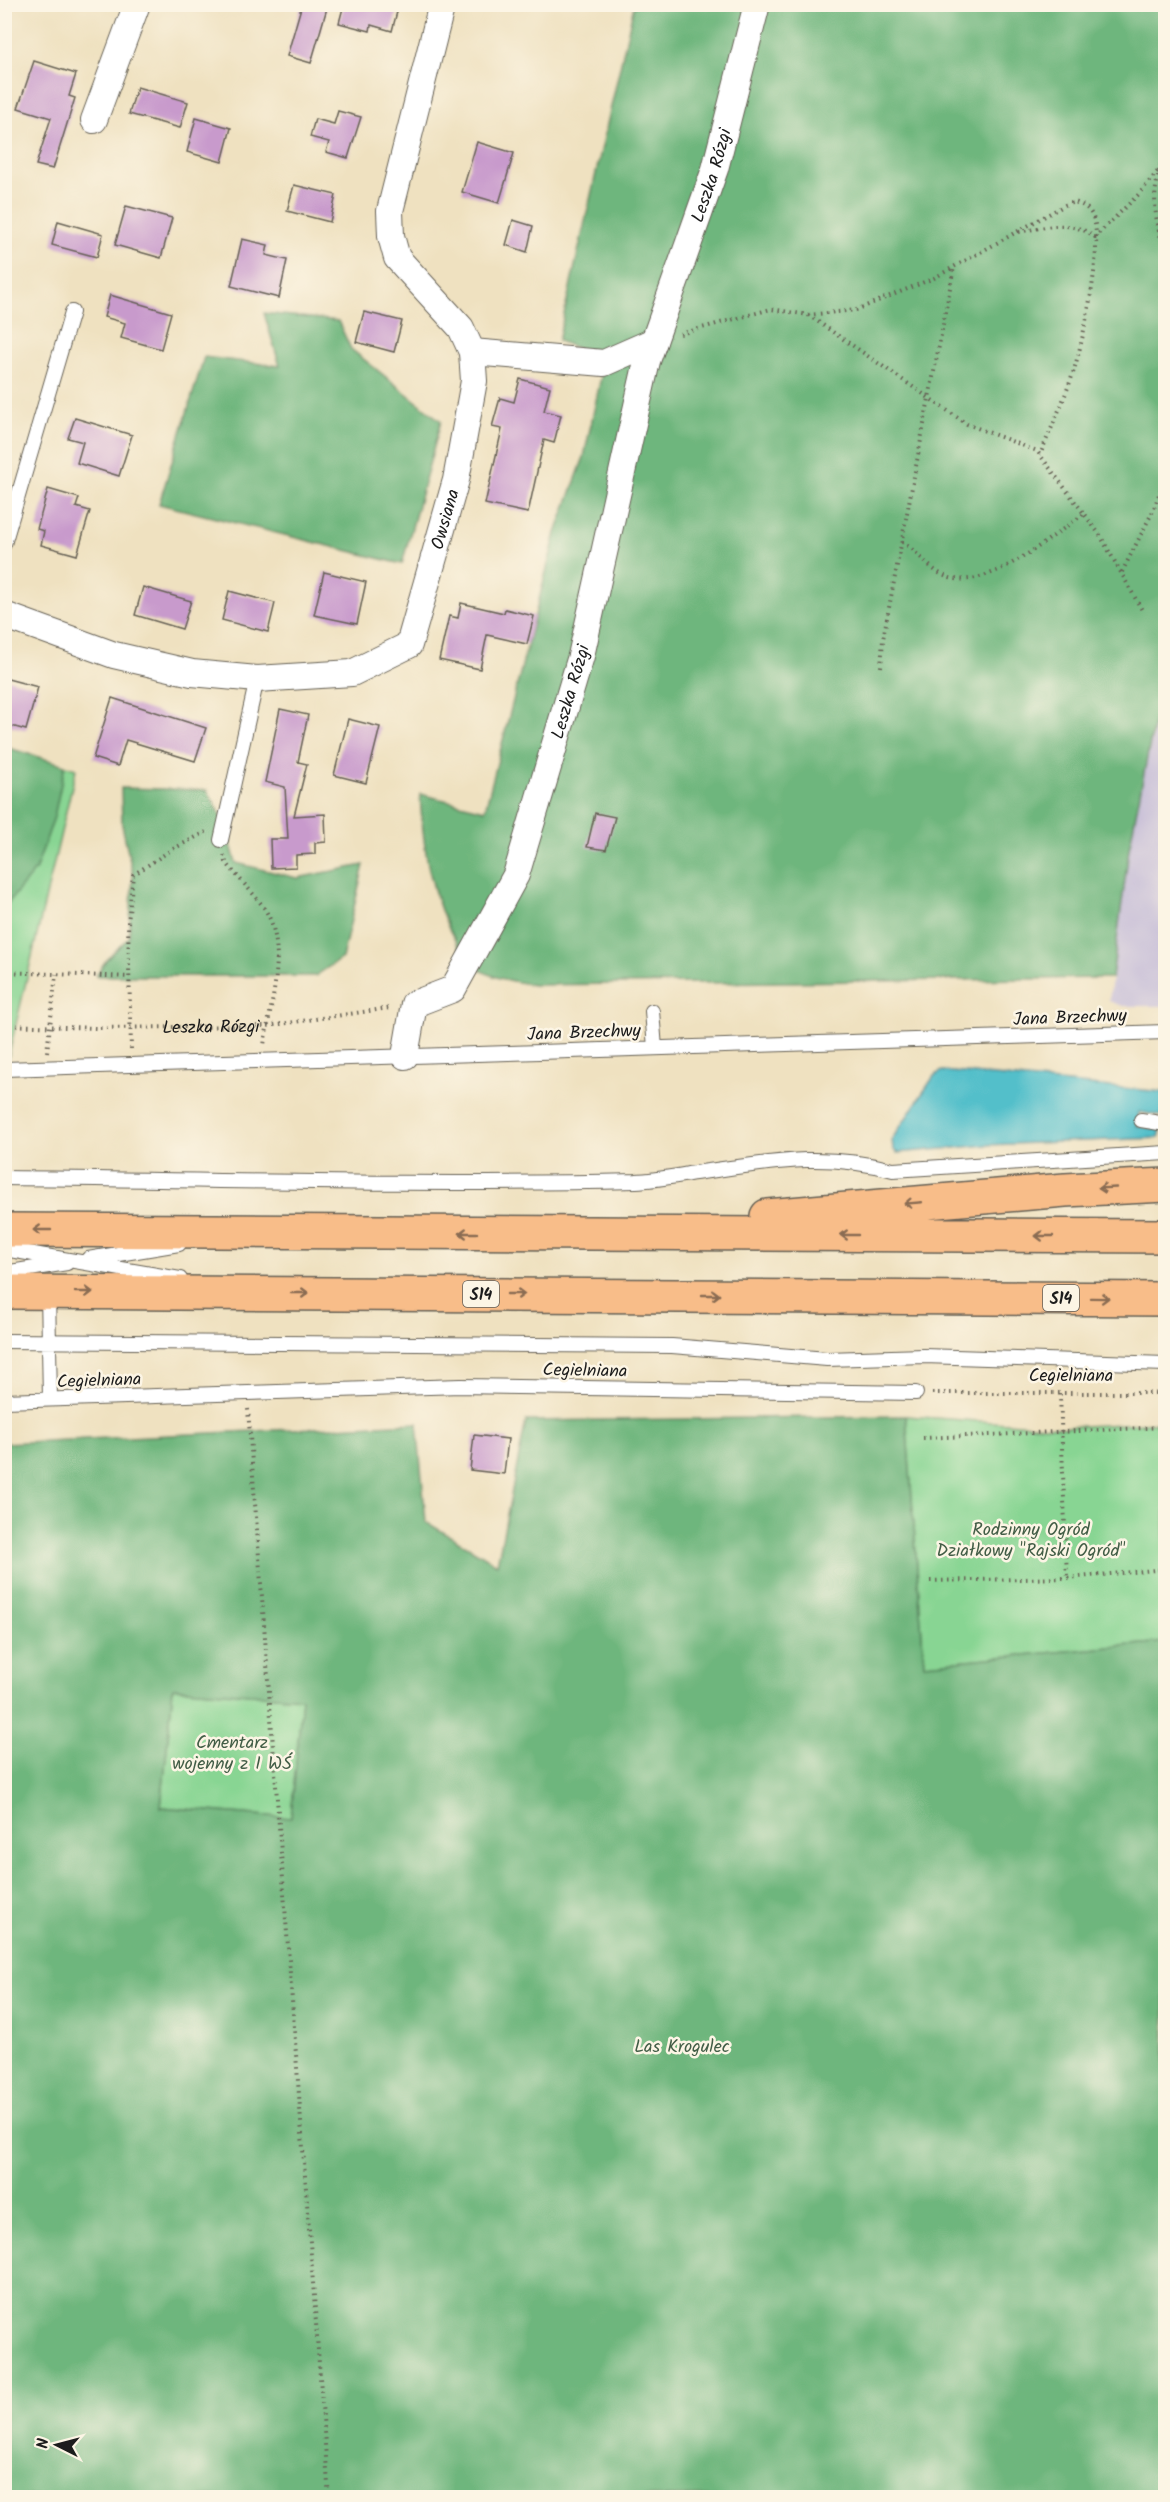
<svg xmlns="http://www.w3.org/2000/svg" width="1170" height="2502" font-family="Kalam,sans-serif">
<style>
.industrial{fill:#c8bfd8}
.green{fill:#88d593;stroke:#527858;stroke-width:1.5}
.forest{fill:#6eb67d;stroke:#45694c;stroke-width:1.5;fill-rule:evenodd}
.water{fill:#52bfca;stroke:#376e73;stroke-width:1.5}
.building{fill:#c89acc}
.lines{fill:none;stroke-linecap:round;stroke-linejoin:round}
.service-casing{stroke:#666155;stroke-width:16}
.minor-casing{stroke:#666155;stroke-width:28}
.motorway-casing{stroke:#666155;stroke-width:36}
.path{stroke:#666155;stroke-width:4;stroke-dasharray:1.5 4.5;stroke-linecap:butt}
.service{stroke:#fff;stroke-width:14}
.minor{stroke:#fff;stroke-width:26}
.motorway{stroke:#f8bd89;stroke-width:33}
.oneway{stroke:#8a6c52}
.labels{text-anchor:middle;stroke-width:5;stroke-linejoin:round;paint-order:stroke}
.shield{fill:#fcf5e5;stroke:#5f5d58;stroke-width:1.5}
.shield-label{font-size:16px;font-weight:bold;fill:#1c1c1c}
.street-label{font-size:18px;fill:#1c1c1c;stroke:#fcf5e5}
.park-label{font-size:18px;fill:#425d46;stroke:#fcf5e5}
</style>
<rect width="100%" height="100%" fill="#fcf5e5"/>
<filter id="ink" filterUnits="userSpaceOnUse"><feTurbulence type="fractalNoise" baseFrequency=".0167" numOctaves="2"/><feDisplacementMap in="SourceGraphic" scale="12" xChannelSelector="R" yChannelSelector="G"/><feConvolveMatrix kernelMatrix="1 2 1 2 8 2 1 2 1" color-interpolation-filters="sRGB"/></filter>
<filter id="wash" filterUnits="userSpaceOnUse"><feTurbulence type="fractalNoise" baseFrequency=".008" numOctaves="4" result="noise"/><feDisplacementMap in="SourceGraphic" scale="24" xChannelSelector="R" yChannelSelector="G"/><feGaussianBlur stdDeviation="1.35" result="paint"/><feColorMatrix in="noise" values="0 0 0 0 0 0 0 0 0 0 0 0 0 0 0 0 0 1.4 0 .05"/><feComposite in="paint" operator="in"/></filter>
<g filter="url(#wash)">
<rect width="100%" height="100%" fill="#efe1c0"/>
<path class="industrial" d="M1165,667V1006H1123L1109,1001L1129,849Z"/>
<path class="green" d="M5,747L76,769L5,1071Z
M906,1416L1062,1427L1165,1422V1642L924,1664Z
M173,1688L302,1698L291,1818L161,1807Z"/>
<path class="forest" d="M1153,4L1165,12V667L1129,849L1112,978L534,985C511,981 489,978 470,964C464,959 461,951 457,944C430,897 423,848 420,794L485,810L556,533L584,457L604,363L596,355L558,341L634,5Z
M264,313L338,321L351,349L441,421L402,564L159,504L204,357L280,366Z
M5,747L65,765L54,817L36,869L5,907Z
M121,788L207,790L225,823L236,863L297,878L364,865L342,958L315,976H96L106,960L129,937L133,875L122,825Z
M906,1416L924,1664L1165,1642V2497H5V1443L417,1423L426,1522L497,1564L526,1421ZM173,1688L302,1698L291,1818L161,1807Z"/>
<path class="water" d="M942,1071L1164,1092L1163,1116L1139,1112L1137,1126L1161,1130L1159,1138L988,1145L897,1153L893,1149L892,1139L934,1076Z"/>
<g id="blocks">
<path class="building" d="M302,4L327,8L311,63L287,56Z
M344,4H399L392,31L371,25L370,31L339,23Z
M34,61L76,74L69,96L75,98L53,169L36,165L51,118L18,108Z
M137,87L188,102L180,128L129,114Z
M338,111L361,117L348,158L326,152L329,142L310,137L315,119L334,124Z
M196,118L231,128L222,162L187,152Z
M477,142L514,153L499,203L462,192Z
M294,185L336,195L330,222L287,211Z
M126,206L172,218L161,258L115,245Z
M513,220L533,226L527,252L506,245Z
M58,221L103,234L97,257L52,245Z
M242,239L268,245L266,255L287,260L279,298L231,286Z
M110,295L171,313L161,349L121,338L125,323L104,317Z
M364,312L402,321L394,352L356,342Z
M520,379L550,387L544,411L561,415L554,443L544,440L528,513L485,504L502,429L492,427L500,398L514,402Z
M75,418L132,435L119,476L77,463L83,442L68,438Z
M48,489L79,498L76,507L90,511L77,555L41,545L44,531L37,529Z
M324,572L366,582L357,624L314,615Z
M143,587L191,601L182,629L135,615Z
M229,591L275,603L268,632L222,620Z
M461,603L504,613L505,609L534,616L527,644L487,635L480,669L439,660L449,616L458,618Z
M4,678L38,687L26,730L4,724Z
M112,698L206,728L195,761L126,740L118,766L93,758Z
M280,709L308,715L298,762L307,764L294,816L325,814L326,842L315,843V854L296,855V867L271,868L270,839H288L285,787L265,782Z
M348,719L380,727L366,783L334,775Z
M595,813L615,817L606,850L587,847Z
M474,1435L508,1439L504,1474L470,1470Z"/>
</g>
</g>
<g filter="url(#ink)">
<use href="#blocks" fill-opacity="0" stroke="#666155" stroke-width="1.5"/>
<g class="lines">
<g class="service-casing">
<path id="service" d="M4,544L72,312
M221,840L257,679
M652,1011L655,1048
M4,1069L1166,1032
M1141,1120L1166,1124
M4,1178C215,1180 426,1186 636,1181C656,1180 676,1176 695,1173C768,1163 819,1151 893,1170L1166,1153
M4,1249L180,1279
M88,1259L179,1244
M4,1273L67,1263
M48,1292L50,1399
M4,1341L672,1346L827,1359L924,1356L1166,1364
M4,1401L460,1386L916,1393"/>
</g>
<g class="minor-casing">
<g id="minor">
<path d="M94,120L137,4"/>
<path d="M472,352L604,363L654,341"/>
<path id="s2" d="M4,615L114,655L192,673L257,679L352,673L409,645L456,480L474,381L472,352L461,328L397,258L391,236L390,211L442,4"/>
<path id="s3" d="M405,1056L414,1004L453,989L516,875L581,656L647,361L715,169L757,4"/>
</g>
</g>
<g class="motorway-casing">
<path id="motorway" d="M767,1216L1065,1190L1166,1185
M4,1230L1166,1236
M4,1292L1166,1299"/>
</g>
<g class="path">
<path d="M1166,147C1152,190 1151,211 1166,254"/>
<path d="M1019,232C1045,227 1072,219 1095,237L1139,194L1158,171"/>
<path d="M808,315L856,310L934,278L1065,205L1075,202C1082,205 1088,207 1092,215C1106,241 1081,353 1070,382C1061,407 1050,431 1040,455"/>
<path d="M680,334L771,309L808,315L967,424L1037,451L1100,535L1143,612"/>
<path d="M902,542C919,552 930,572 950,578C992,589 1051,536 1084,514"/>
<path d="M1122,572L1153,511L1166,475"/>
<path d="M881,667L883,639L954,267"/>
<path d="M224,855L226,862C237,877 251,890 262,905C290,943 271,1002 264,1045"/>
<path d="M4,972L130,977"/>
<path id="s1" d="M4,1025L97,1028L267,1026L390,1008"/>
<path d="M131,1049L128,923L133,875L171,850L206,832"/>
<path d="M47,1052L56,974"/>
<path d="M932,1393H1166"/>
<path d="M1060,1394L1067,1578"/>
<path d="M248,1409L329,2498"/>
<path d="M923,1438L1166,1427"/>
<path d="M930,1581L1067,1578L1166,1569"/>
</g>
<use href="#service" class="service"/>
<use href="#minor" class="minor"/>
<use href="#motorway" class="motorway"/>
</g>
<defs><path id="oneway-shaft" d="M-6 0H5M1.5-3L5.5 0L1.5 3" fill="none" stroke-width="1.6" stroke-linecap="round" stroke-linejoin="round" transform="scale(1.5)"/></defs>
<g class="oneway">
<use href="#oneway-shaft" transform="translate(1107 1188) rotate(177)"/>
<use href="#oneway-shaft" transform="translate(913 1203) rotate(175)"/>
<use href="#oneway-shaft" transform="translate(42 1230) rotate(-180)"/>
<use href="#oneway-shaft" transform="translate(468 1233) rotate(-180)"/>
<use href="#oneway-shaft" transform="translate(849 1235) rotate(-180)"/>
<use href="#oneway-shaft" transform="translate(1044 1236) rotate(-180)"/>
<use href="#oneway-shaft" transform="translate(84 1292)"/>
<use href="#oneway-shaft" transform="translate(300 1293)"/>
<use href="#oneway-shaft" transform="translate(516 1294)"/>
<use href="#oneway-shaft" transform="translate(711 1295)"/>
<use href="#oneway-shaft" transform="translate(1100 1298) rotate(1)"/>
</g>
</g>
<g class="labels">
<g class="shield">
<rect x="463" y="1281" width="36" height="26" rx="4.5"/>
<rect x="1043" y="1285" width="36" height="26" rx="4.5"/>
</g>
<g class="shield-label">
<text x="481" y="1300">S14</text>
<text x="1061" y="1304">S14</text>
</g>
<g class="street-label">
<text dy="6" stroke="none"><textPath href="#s3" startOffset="952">Leszka Rózgi</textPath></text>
<text dy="6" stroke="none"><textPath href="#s2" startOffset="552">Owsiana</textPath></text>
<text dy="6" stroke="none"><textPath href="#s3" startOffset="416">Leszka Rózgi</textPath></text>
<text transform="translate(1070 1017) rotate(-2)" y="6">Jana Brzechwy</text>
<text dy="6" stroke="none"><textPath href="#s1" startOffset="207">Leszka Rózgi</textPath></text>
<text transform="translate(584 1032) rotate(-2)" y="6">Jana Brzechwy</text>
<text transform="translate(585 1370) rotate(1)" y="6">Cegielniana</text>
<text x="1071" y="1381">Cegielniana</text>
<text transform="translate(99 1380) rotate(-2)" y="6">Cegielniana</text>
</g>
<g class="park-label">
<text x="1031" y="1535">Rodzinny Ogród<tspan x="1031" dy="21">Działkowy "Rajski Ogród"</tspan></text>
<text x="232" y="1748">Cmentarz<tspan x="232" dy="21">wojenny z I WŚ</tspan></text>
<text x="682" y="2052">Las Krogulec</text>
</g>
</g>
<rect width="1170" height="2502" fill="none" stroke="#fcf5e5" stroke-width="24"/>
<g transform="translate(57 2445) rotate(276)" stroke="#fcf5e5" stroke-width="4.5" paint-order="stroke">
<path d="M0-4.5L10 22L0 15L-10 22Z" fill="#1c1c1c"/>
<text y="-9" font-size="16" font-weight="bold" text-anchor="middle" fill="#1c1c1c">N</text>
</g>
</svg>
